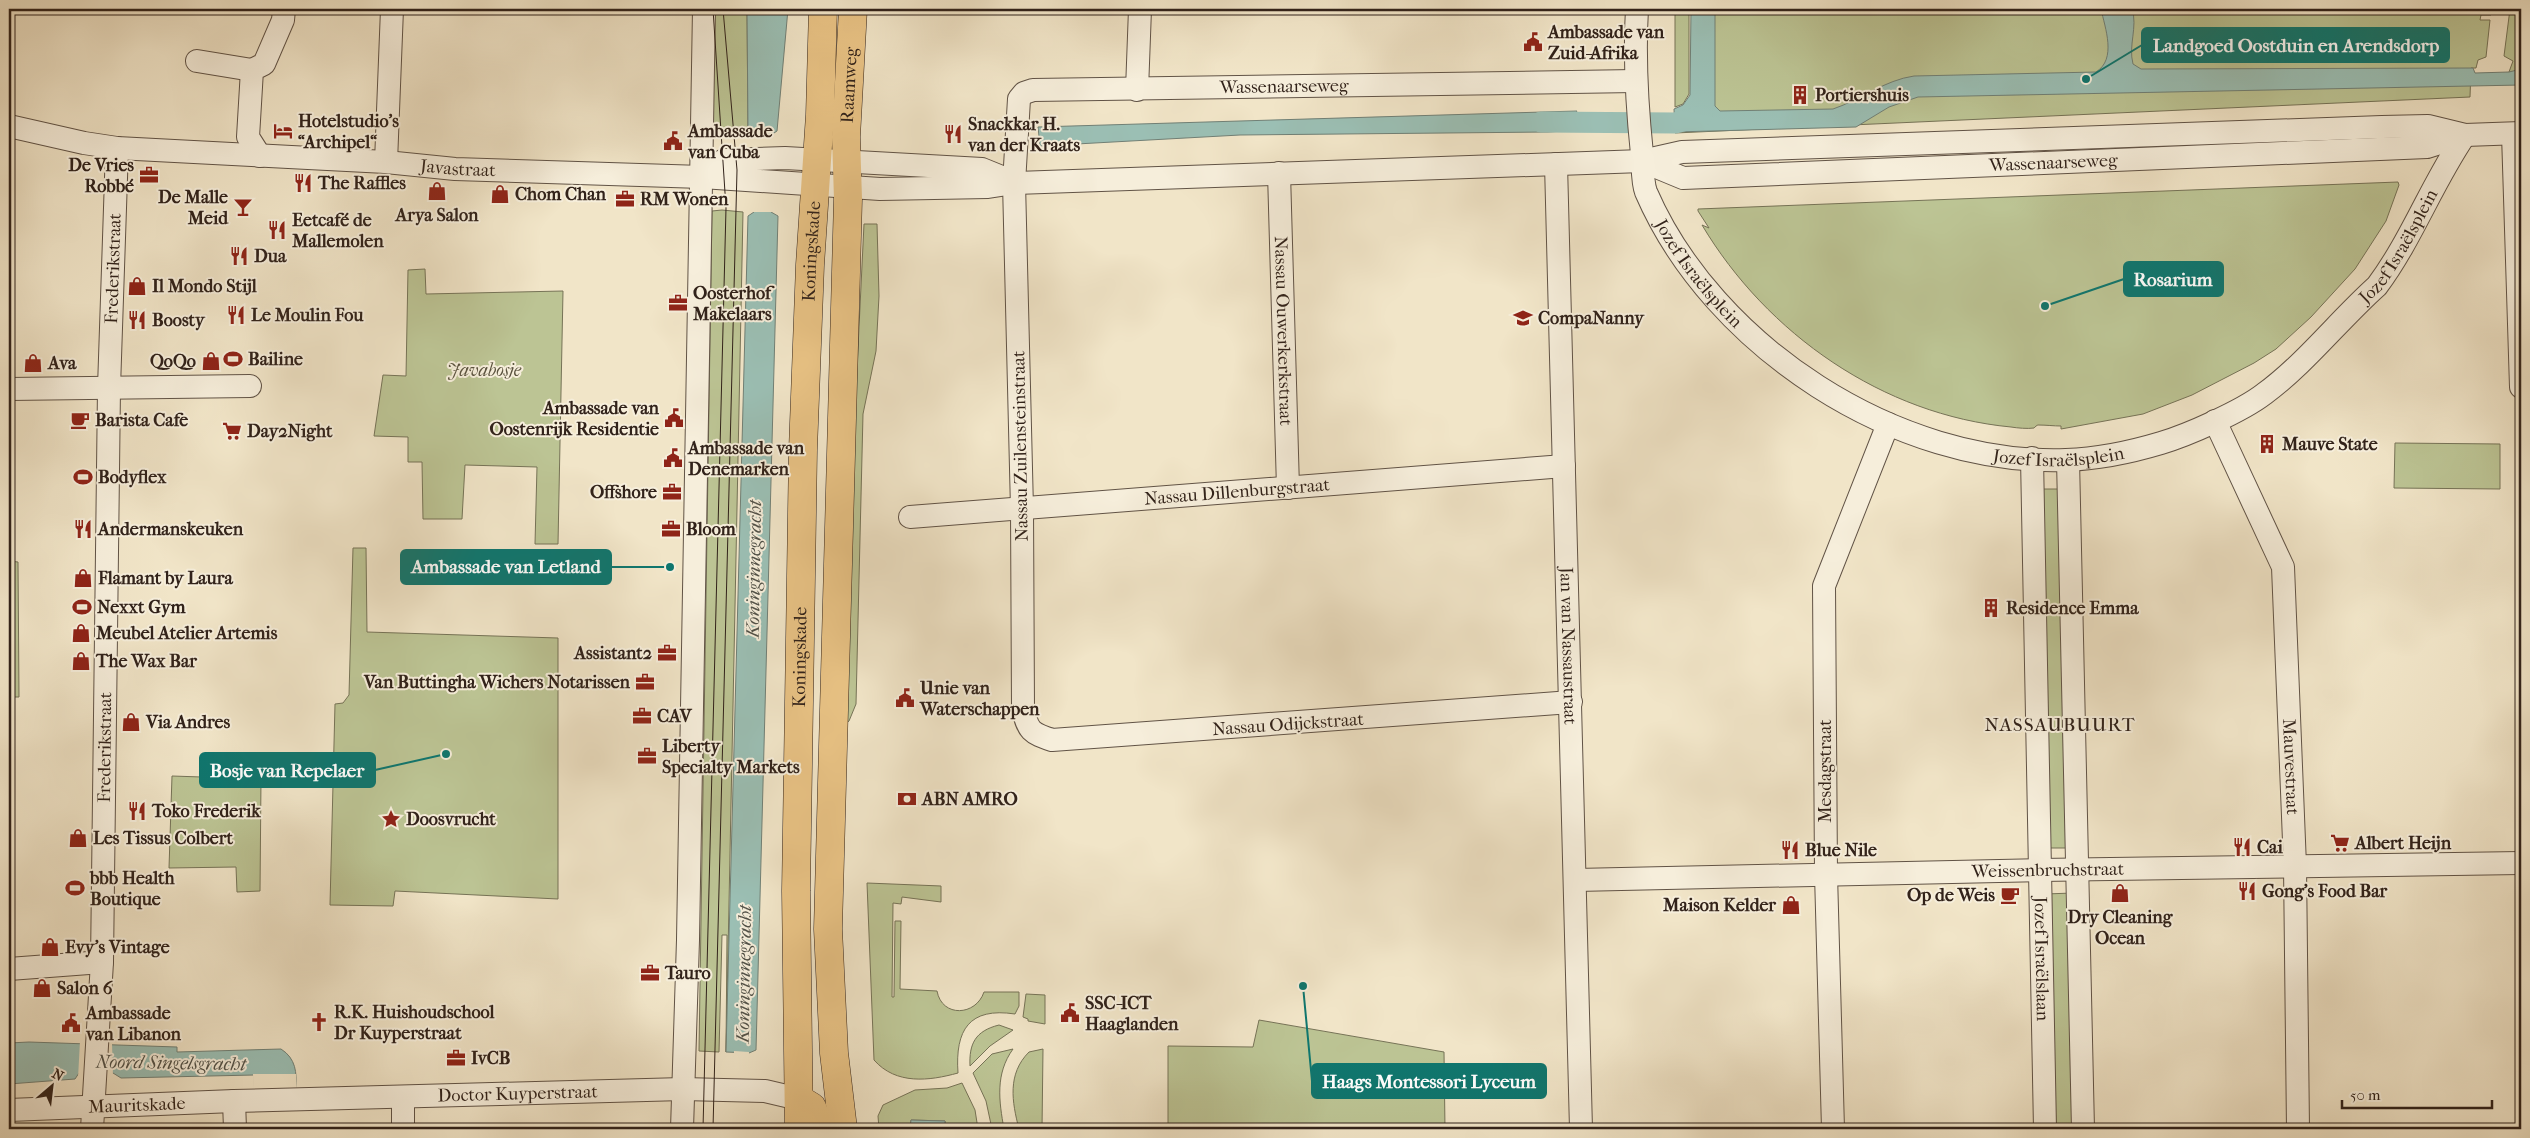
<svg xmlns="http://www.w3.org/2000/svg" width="2530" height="1138" font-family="'IM FELL French Canon',serif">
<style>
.green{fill:#bcc494;stroke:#767357}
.water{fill:#9bbfb4;stroke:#718076}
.pier{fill:#f1e5c8}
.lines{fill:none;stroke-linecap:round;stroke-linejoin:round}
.canal{stroke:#9bbfb4;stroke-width:21}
.minor-casing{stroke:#615346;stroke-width:24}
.major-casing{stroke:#31221a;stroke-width:29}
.minor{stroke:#f6eedb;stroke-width:22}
.major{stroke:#e8c284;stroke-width:28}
.tram{stroke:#31221a;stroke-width:1}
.labels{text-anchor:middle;stroke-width:4;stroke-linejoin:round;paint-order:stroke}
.poi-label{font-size:18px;font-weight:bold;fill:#31221a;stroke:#f6eedb;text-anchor:start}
.street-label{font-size:18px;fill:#31221a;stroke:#f6eedb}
.park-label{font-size:18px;font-style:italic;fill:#5b533f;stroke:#f6eedb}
.water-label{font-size:19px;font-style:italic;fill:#515148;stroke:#f6eedb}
.neighbourhood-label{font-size:19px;letter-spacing:1px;fill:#31221a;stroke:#f6eedb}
.leader{fill:none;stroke:#0f766e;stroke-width:2}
.callout-dot{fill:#0f766e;stroke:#f6eedb;stroke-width:2}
.callout{fill:#0f766e;stroke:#0f766e;stroke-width:2}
.callout-label{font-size:19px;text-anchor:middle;font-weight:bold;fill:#fff}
</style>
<rect width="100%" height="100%" fill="#f1e5c8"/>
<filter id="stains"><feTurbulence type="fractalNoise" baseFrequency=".004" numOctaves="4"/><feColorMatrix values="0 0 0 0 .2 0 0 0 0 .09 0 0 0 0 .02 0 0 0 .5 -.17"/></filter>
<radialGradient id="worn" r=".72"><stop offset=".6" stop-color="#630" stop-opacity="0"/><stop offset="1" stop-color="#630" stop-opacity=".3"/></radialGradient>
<path class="green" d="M713,9H747L748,131L712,127Z
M1675,9H1689V94L1683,104L1675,107Z
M1703,9H2491V15H2481L2480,20H2490L2486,57L2478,60L2476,68H2471L2470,97L1675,133V113L1702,99Z
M2510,9H2521V81L2509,72L2513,61L2504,56Z
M2398,182L2399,185L2386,221L2355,269L2311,317L2276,349L2254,363L2192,395L2143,414L2061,429V426C2054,426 2046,425 2038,425C2037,425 2035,427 2034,428C2028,429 2017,428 2011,427C1883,415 1767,334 1702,225L1709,228L1698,211V209Z
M722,210L743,212L726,1052L727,935H722L719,1052L699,1051L712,211Z
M864,224H877L879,296L876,351L863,414L856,704L849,721L844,725L840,722Z
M425,269L426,294L563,291L558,544H535L537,467L465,465L462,519H423L422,462H408V437L374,436L383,375L406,376L408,270Z
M2395,443L2500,444V489L2394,488Z
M2038,489H2064L2071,848H2045Z
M353,548H366L367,632L558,638V899L395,891L393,906L330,905L335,704L343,703L349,695Z
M9,551V561L18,562L19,697H9Z
M172,776L261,779L260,891L237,892L236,867L169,868Z
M867,883L941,886V902L902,897L901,904L893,903L892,997H894L895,921H901L900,989L937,991C942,1018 976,1016 984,992H1019V1006L1015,1014C969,1007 955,1030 958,1073C929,1081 896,1085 874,1060Z
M2073,893L2077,1129H2050L2045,894Z
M1026,994L1045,995V1024L1028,1021V1019L1023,1017Z
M1259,1020L1444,1052L1445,1129H1168V1046L1253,1047Z
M999,1025L1013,1030L990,1046L970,1066C969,1044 975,1031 999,1025Z
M1013,1049C995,1074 999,1101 1004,1129H992L986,1101L973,1073L992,1054Z
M1043,1049L1042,1129H1019C1012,1102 1007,1074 1029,1052Z
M962,1083L975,1110L978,1129H945V1121L911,1120L910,1129H879L878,1116L883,1105L915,1090L947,1088Z"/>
<path class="water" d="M747,9H788L777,131L771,135V212L778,216L756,1050L749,1053L726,1052L748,216L754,212V135L748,131Z
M1691,9H1715V106L1720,111L1833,109C1860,100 1885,80 1914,76L2096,72C2117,59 2105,28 2101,9H2132C2138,27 2128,45 2133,64L2141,69L2473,68L2475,73L2509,72L2521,69V85L1918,97L1889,107L1856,127L1675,132L1674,109L1683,105L1690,95Z
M1577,111L1564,131L1548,132L1240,135L1040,146L1038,127Z
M29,1042L177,1047V1052L281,1049C311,1068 285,1107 296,1129H256L254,1075L121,1078L113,1073H79L75,1079L9,1084V1043Z
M911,1120L945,1121V1129H910Z"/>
<path class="pier" d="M749,136H775L774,210L776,212H749L752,210V137Z
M80,1041L112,1043L113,1076H80L78,1078Z
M734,1051L749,1052L747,1129H733Z
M253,1074H296L297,1125L254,1126Z"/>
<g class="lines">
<path class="canal" d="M1541,122L1675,123L1702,116"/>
<g class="minor-casing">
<g id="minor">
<path id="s1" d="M1637,9C1634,58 1637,106 1642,154C1643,166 1642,181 1646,192C1713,347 1897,466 2066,460C2097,459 2131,452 2161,443C2188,435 2242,411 2264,394C2305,364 2339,320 2377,286C2412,239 2432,183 2465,135"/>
<path d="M197,61L252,70"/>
<path d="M1137,90L1140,9"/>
<path id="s2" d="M9,126L84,143L117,148L386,162L455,169L702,177L880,189L988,187L1014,183L1642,161L1682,152L2382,127L2428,126L2465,135"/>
<path d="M2513,134L2521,387"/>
<path d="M260,156L248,137L252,70L264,64L283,20L284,9"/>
<path id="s3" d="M1642,161L1683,178L2427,147L2465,135L2521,133"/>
<path d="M386,162L392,9"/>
<path id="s4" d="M1556,164L1581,1129"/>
<path id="s5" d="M1279,173L1288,488"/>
<path d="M702,177L724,160L785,158L982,169L1014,182"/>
<path d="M9,389L250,386"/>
<path id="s6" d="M2215,421L2283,567L2295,866L2298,1129"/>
<path id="s7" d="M2032,458L2045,1129"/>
<path d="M2068,460L2083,1129"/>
<path id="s8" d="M910,517L1564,466"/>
<path id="s9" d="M1571,702L1052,740C1031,733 1028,731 1023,709L1022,509L1014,183L1019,99L1024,93L1033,90L1635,81"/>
<path id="s10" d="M1576,880L2040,870L2521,863"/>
<path d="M9,969L102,962"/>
<path d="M403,1097V1129"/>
<path d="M234,1101L235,1129"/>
<path id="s11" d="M9,1110L234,1101L683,1089L765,1091L799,1099"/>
<path id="s12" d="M92,1129L102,962L109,388L117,148"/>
<path d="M682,1129L688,940L704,9"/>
<path d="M1833,1129L1826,874L1824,586L1888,424"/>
</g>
</g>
<g class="major-casing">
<g id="major">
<path d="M799,1099L812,1107L820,1129"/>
<path id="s13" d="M799,1129L796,891L803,450L810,265L820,115L823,9"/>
<path id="s14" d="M843,1129L834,1053L828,929L848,199L846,137L853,9"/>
</g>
</g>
<use href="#minor" class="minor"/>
<use href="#major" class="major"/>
<path class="tram" d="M703,1129L726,208L713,9
M713,1129L737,170L723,9"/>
</g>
<defs>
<g id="civic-bare" transform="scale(1.5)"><path d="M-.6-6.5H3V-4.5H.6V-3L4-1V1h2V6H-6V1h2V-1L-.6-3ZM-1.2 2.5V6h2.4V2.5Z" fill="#8f2418" stroke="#f6eedb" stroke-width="2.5" paint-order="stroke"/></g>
<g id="building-bare" transform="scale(1.5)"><path d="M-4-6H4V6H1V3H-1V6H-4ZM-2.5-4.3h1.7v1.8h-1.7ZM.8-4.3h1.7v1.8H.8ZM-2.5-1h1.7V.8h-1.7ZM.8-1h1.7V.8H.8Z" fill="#8f2418" stroke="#f6eedb" stroke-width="2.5" paint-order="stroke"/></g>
<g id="hotel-bare" transform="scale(1.5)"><path d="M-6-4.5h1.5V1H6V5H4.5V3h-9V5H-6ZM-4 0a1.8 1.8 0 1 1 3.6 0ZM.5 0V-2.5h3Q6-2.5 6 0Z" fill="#8f2418" stroke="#f6eedb" stroke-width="2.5" paint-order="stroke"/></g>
<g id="restaurant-bare" transform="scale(1.5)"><path d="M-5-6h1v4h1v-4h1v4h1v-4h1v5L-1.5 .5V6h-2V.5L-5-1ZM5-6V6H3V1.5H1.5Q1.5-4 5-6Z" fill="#8f2418" stroke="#f6eedb" stroke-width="2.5" paint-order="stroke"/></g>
<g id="office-bare" transform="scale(1.5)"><path d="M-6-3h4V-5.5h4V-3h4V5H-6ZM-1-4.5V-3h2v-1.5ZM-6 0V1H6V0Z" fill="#8f2418" stroke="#f6eedb" stroke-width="2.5" paint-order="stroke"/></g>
<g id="shop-bare" transform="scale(1.5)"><path d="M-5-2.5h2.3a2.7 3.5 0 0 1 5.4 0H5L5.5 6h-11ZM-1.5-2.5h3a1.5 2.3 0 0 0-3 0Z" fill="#8f2418" stroke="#f6eedb" stroke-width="2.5" paint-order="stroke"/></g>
<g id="bar-bare" transform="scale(1.5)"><path d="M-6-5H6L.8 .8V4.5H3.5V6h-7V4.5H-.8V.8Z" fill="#8f2418" stroke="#f6eedb" stroke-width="2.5" paint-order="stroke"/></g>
<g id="school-bare" transform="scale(1.5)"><path d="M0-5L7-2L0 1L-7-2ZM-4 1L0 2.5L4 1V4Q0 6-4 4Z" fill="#8f2418" stroke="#f6eedb" stroke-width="2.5" paint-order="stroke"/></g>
<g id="stadium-bare" transform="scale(1.5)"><path d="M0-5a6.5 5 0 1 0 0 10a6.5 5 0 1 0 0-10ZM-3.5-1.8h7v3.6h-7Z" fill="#8f2418" stroke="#f6eedb" stroke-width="2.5" paint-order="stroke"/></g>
<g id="cafe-bare" transform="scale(1.5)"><path d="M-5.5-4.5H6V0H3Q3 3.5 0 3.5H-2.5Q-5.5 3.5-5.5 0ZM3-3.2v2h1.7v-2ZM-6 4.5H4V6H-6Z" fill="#8f2418" stroke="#f6eedb" stroke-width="2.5" paint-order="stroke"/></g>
<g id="supermarket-bare" transform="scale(1.5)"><path d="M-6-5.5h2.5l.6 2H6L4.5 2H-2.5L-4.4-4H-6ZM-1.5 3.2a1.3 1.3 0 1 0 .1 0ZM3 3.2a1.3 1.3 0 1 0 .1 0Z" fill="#8f2418" stroke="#f6eedb" stroke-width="2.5" paint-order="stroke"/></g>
<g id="bank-bare" transform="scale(1.5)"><path d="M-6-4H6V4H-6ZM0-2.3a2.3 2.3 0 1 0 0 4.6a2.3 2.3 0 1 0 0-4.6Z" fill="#8f2418" stroke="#f6eedb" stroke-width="2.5" paint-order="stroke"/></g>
<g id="sight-bare" transform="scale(1.5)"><path d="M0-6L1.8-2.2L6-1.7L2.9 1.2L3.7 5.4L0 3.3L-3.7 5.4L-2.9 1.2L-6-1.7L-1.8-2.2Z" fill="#8f2418" stroke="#f6eedb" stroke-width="2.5" paint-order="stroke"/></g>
<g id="church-bare" transform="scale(1.5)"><path d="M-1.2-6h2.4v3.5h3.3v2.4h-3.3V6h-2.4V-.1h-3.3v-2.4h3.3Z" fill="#8f2418" stroke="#f6eedb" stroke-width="2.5" paint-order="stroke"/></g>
</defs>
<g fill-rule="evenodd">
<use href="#civic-bare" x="1533" y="42"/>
<use href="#building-bare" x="1800" y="95"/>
<use href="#hotel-bare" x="283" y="131"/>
<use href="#restaurant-bare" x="953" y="134"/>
<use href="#civic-bare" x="673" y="141"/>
<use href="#office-bare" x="149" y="175"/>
<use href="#restaurant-bare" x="303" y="183"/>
<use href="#shop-bare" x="437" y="191"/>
<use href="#shop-bare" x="500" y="194"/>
<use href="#office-bare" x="625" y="199"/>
<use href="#bar-bare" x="243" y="207"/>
<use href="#restaurant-bare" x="277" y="230"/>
<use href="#restaurant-bare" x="239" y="256"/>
<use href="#shop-bare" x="137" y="286"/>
<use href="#office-bare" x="678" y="303"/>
<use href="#restaurant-bare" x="236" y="315"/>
<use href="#school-bare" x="1523" y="318"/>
<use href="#restaurant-bare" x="137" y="320"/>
<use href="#stadium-bare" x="233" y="359"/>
<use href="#shop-bare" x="211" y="361"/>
<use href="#shop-bare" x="33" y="363"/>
<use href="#civic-bare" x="674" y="418"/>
<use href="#cafe-bare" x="80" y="420"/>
<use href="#supermarket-bare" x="232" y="431"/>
<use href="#building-bare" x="2267" y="444"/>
<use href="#civic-bare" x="673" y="458"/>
<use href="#stadium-bare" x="83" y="477"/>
<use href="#office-bare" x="672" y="492"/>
<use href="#restaurant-bare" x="83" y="529"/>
<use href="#office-bare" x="671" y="529"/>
<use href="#shop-bare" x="83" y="578"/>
<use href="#stadium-bare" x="82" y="607"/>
<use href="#building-bare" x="1991" y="608"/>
<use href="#shop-bare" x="81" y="633"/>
<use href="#office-bare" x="667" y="653"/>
<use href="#shop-bare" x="81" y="661"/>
<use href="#office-bare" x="645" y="682"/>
<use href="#civic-bare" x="905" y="698"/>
<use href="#office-bare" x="642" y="716"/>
<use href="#shop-bare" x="131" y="722"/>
<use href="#office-bare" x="647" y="756"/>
<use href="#bank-bare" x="907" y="799"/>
<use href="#restaurant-bare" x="137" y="811"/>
<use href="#sight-bare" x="391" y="819"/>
<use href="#shop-bare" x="78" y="838"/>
<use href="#supermarket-bare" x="2340" y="843"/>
<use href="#restaurant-bare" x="2242" y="847"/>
<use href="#restaurant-bare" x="1790" y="850"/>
<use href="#stadium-bare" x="75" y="888"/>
<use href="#restaurant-bare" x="2247" y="891"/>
<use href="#shop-bare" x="2120" y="893"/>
<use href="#cafe-bare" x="2010" y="895"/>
<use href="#shop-bare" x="1791" y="905"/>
<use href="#shop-bare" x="50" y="947"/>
<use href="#office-bare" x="650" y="973"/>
<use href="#shop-bare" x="42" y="988"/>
<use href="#civic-bare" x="1070" y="1013"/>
<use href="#church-bare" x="319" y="1022"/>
<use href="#civic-bare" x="71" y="1023"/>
<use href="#office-bare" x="456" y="1058"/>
</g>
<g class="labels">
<g class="poi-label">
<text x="1548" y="38">Ambassade van<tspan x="1548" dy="21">Zuid-Afrika</tspan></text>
<text x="1815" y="101">Portiershuis</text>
<text x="298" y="127">Hotelstudio's<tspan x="298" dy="21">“Archipel“</tspan></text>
<text x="968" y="130">Snackkar H.<tspan x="968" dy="21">van der Kraats</tspan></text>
<text x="688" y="137">Ambassade<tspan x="688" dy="21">van Cuba</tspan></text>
<text x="134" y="171" text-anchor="end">De Vries<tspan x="134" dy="21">Robbé</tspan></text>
<text x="318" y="189">The Raffles</text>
<text x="515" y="200">Chom Chan</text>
<text x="228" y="203" text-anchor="end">De Malle<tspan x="228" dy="21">Meid</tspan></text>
<text x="640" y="205">RM Wonen</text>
<text x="437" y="221" text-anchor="middle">Arya Salon</text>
<text x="292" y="226">Eetcafé de<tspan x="292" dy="21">Mallemolen</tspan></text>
<text x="254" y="262">Dua</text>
<text x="152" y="292">Il Mondo Stijl</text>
<text x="693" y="299">Oosterhof<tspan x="693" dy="21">Makelaars</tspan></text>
<text x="251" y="321">Le Moulin Fou</text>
<text x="1538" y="324">CompaNanny</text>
<text x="152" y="326">Boosty</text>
<text x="248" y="365">Bailine</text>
<text x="196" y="367" text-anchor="end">QoQo</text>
<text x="48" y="369">Ava</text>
<text x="659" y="414" text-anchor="end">Ambassade van<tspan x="659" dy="21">Oostenrijk Residentie</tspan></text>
<text x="95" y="426">Barista Cafe</text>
<text x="247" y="437">Day2Night</text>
<text x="2282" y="450">Mauve State</text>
<text x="688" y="454">Ambassade van<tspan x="688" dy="21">Denemarken</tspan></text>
<text x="98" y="483">Bodyflex</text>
<text x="657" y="498" text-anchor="end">Offshore</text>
<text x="98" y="535">Andermanskeuken</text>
<text x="686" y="535">Bloom</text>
<text x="98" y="584">Flamant by Laura</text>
<text x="97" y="613">Nexxt Gym</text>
<text x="2006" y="614">Residence Emma</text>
<text x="96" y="639">Meubel Atelier Artemis</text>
<text x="652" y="659" text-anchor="end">Assistant2</text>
<text x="96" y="667">The Wax Bar</text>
<text x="630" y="688" text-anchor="end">Van Buttingha Wichers Notarissen</text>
<text x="920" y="694">Unie van<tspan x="920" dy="21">Waterschappen</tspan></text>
<text x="657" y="722">CAV</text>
<text x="146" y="728">Via Andres</text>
<text x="662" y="752">Liberty<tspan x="662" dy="21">Specialty Markets</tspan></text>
<text x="922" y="805">ABN AMRO</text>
<text x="152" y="817">Toko Frederik</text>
<text x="406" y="825">Doosvrucht</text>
<text x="93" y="844">Les Tissus Colbert</text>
<text x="2355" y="849">Albert Heijn</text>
<text x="2257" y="853">Cai</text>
<text x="1805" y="856">Blue Nile</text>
<text x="90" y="884">bbb Health<tspan x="90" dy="21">Boutique</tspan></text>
<text x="2262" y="897">Gong's Food Bar</text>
<text x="1995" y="901" text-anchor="end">Op de Weis</text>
<text x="1776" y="911" text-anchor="end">Maison Kelder</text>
<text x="2120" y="923" text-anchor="middle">Dry Cleaning<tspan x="2120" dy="21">Ocean</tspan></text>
<text x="65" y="953">Evy's Vintage</text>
<text x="665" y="979">Tauro</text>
<text x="57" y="994">Salon 6</text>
<text x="1085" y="1009">SSC-ICT<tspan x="1085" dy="21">Haaglanden</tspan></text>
<text x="334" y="1018">R.K. Huishoudschool<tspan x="334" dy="21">Dr Kuyperstraat</tspan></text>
<text x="86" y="1019">Ambassade<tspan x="86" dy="21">van Libanon</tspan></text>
<text x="471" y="1064">IvCB</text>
</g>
<g class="street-label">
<text dy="6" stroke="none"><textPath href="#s14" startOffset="1045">Raamweg</textPath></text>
<text dy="6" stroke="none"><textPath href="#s9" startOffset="1445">Wassenaarseweg</textPath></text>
<text dy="6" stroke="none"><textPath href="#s3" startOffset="415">Wassenaarseweg</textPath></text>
<text dy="6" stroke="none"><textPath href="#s2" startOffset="452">Javastraat</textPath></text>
<text dy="6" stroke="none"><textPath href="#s1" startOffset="1122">Jozef Israëlsplein</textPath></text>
<text dy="6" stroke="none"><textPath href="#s13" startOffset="878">Koningskade</textPath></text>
<text dy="6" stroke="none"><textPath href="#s12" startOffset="861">Frederikstraat</textPath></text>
<text dy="6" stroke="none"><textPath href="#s1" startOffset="281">Jozef Israëlsplein</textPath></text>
<text dy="6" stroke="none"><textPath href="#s5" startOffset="158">Nassau Ouwerkerkstraat</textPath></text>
<text transform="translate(1020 446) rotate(-91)" y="6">Nassau Zuilensteinstraat</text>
<text dy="6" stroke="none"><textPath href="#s1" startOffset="702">Jozef Israëlsplein</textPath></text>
<text dy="6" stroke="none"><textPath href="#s8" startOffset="328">Nassau Dillenburgstraat</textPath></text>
<text dy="6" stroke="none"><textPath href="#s4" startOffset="482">Jan van Nassaustraat</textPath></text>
<text dy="6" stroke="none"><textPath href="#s13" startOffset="472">Koningskade</textPath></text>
<text transform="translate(1288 724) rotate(-4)" y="6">Nassau Odijckstraat</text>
<text dy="6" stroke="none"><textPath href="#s12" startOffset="382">Frederikstraat</textPath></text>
<text dy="6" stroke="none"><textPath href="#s6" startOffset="361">Mauvestraat</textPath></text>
<text transform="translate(1825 771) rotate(-90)" y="6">Mesdagstraat</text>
<text dy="6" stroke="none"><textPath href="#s10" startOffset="472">Weissenbruchstraat</textPath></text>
<text dy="6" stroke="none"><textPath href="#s7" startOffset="501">Jozef Israëlslaan</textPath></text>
<text dy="6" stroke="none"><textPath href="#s11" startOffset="509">Doctor Kuyperstraat</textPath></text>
<text dy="6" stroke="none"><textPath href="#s11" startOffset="128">Mauritskade</textPath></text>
</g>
<g class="park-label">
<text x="484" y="376">Javabosje</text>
</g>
<g class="water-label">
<text transform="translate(753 569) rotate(-89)" y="7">Koninginnegracht</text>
<text transform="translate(743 974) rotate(-89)" y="7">Koninginnegracht</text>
<text transform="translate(171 1062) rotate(1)" y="7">Noord Singelsgracht</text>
</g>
<g class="neighbourhood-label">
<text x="2060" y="731">NASSAUBUURT</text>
</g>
</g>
<path class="leader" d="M2086 79L2142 45M2045 306L2124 279M670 567L611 567M446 754L375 770M1303 986L1312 1081"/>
<g class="callout-dot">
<circle cx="2086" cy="79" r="5"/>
<circle cx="2045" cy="306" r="5"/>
<circle cx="670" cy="567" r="5"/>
<circle cx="446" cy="754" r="5"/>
<circle cx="1303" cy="986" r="5"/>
</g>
<g class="callout">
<rect x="2142" y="28" width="307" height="34" rx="5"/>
<rect x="2124" y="262" width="99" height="34" rx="5"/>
<rect x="401" y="550" width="210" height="34" rx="5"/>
<rect x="200" y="753" width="175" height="34" rx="5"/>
<rect x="1312" y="1064" width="234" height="34" rx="5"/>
</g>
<g class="callout-label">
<text x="2296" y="52">Landgoed Oostduin en Arendsdorp</text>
<text x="2173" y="286">Rosarium</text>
<text x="506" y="573">Ambassade van Letland</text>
<text x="287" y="777">Bosje van Repelaer</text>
<text x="1429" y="1088">Haags Montessori Lyceum</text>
</g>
<rect width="2530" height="1138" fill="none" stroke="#f1e5c8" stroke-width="30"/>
<rect x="10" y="10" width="2510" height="1118" fill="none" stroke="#31221a" stroke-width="2.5"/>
<rect x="15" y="15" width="2500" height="1108" fill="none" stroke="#31221a"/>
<g transform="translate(52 1086) rotate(28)" stroke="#f6eedb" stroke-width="4" paint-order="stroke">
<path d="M0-4L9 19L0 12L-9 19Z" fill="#31221a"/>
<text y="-8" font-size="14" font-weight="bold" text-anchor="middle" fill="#31221a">N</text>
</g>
<path d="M2342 1100v8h150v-8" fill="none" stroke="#31221a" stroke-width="2.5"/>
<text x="2350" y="1100" font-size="15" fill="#31221a" stroke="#f6eedb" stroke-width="4" paint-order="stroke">50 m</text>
<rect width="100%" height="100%" filter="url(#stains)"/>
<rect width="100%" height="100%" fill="url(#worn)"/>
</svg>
